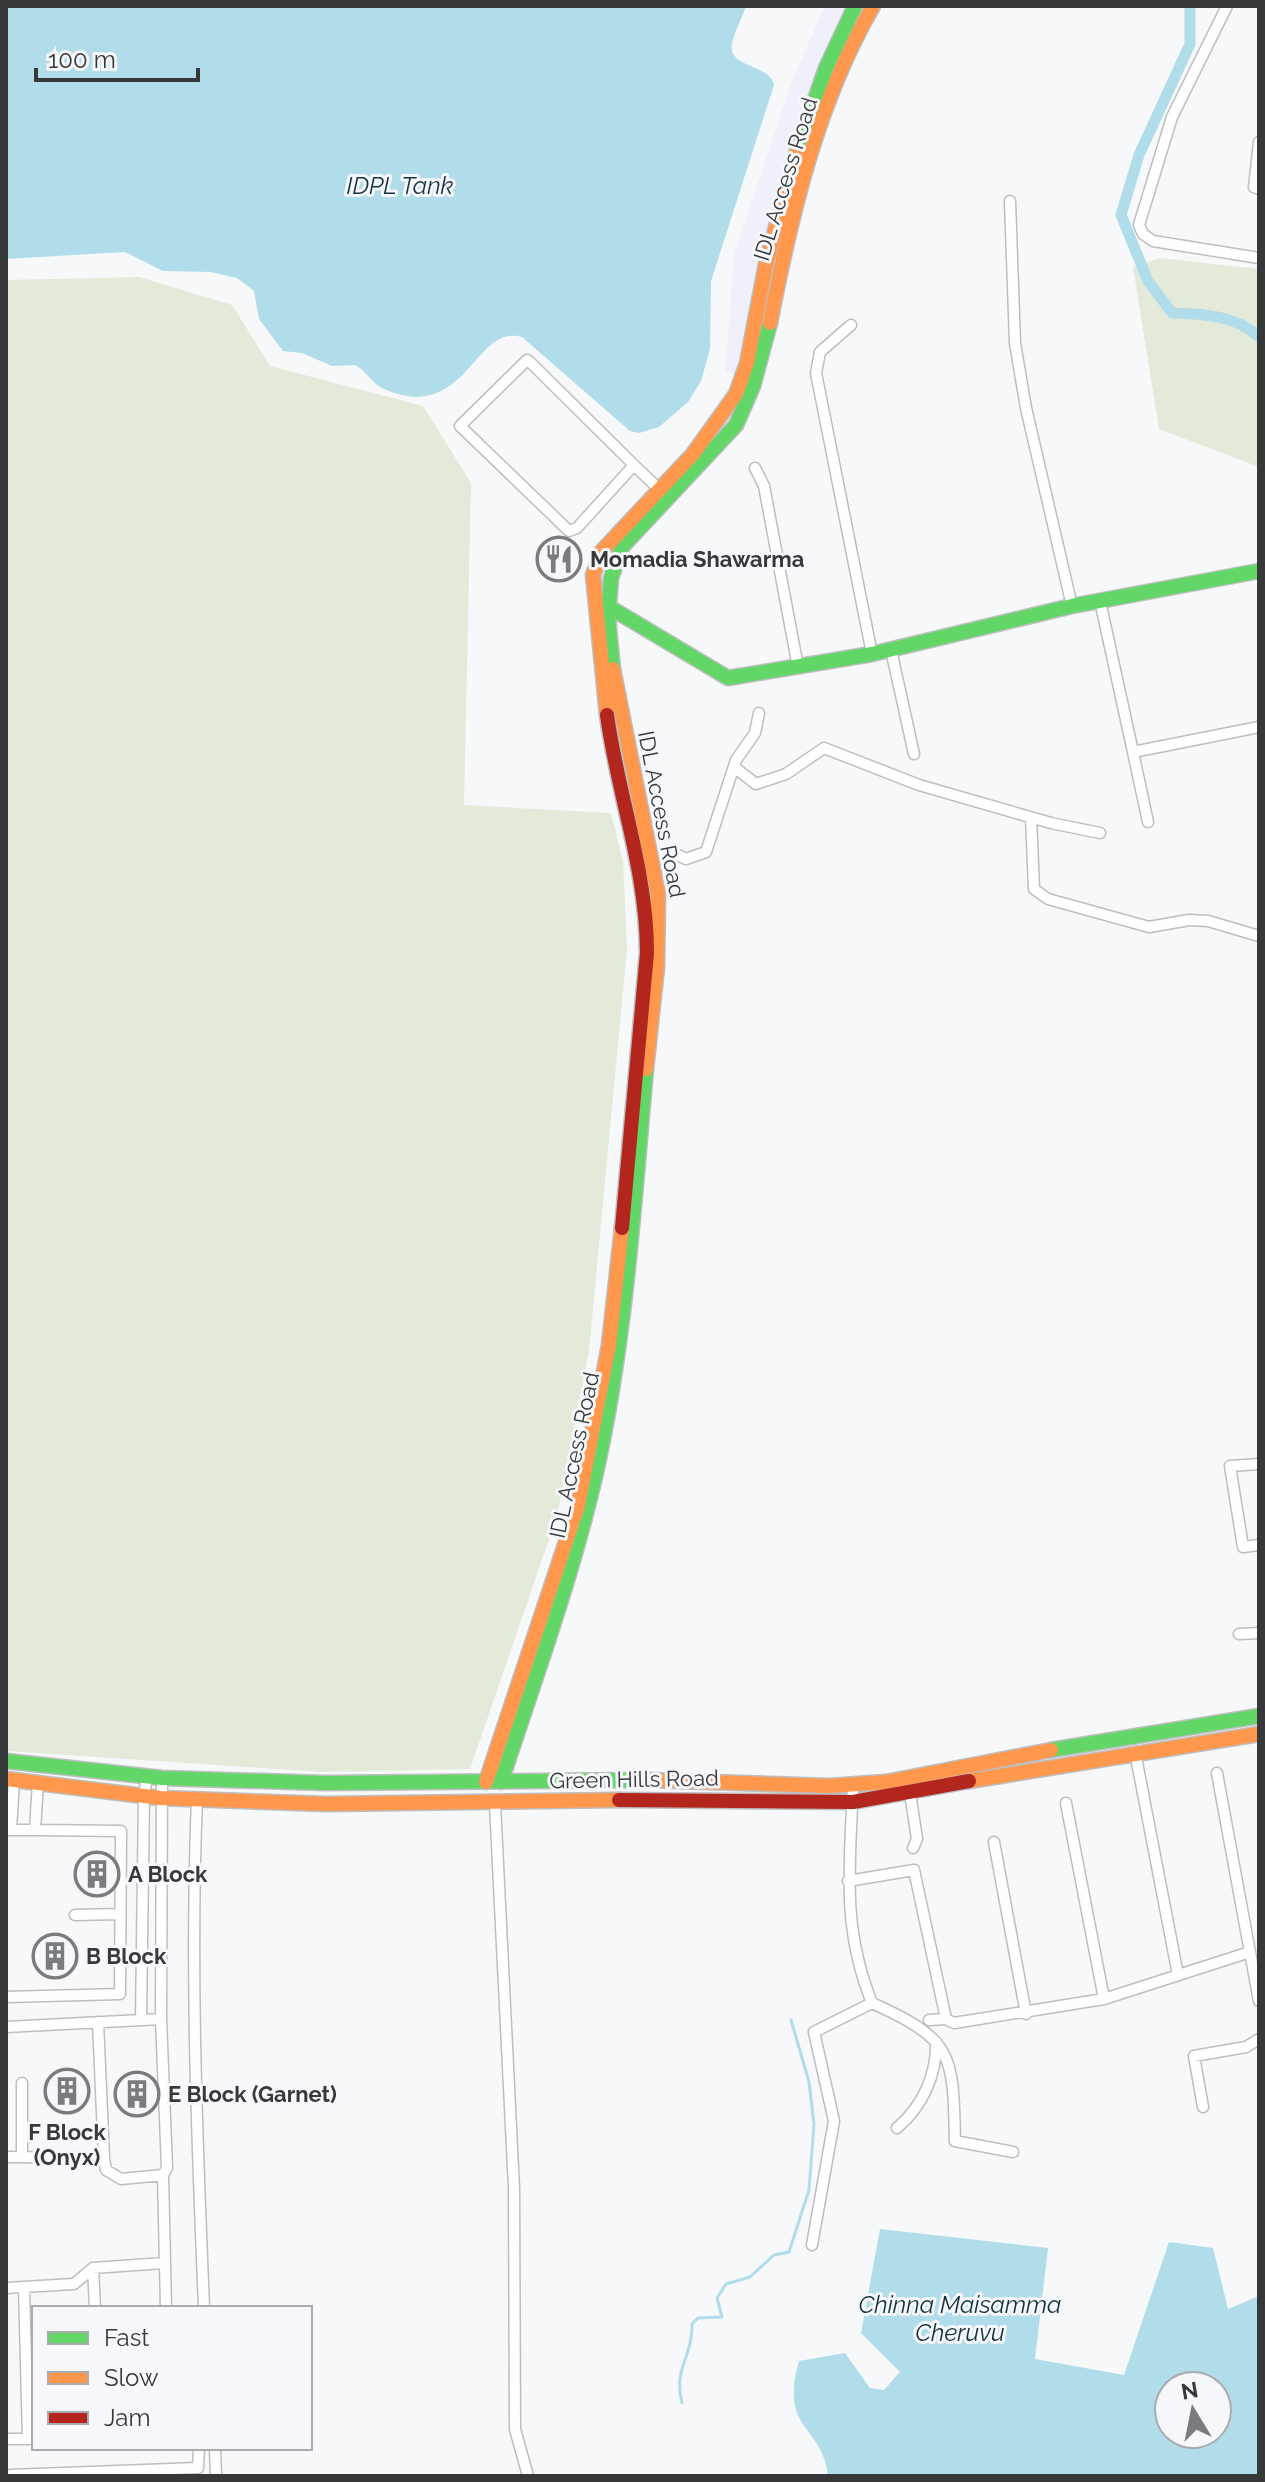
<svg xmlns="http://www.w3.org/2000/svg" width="1265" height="2482" font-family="Raleway,sans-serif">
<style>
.commercial{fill:#f0f0fb}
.green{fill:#e4eada}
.water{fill:#b1dce9;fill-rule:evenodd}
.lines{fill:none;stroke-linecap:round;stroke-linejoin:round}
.stream{stroke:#b1dce9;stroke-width:3}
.canal{stroke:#b1dce9;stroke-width:11}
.street-casing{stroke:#bdbebf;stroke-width:13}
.fast-casing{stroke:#bdbebf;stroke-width:17}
.slow-casing{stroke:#bdbebf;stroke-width:17}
.jam-casing{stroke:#bdbebf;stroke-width:17}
.street{stroke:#fefefe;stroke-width:10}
.fast{stroke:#63d668;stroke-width:14}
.slow{stroke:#ff974d;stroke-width:14}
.jam{stroke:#b3261e;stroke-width:14}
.labels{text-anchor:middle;stroke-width:6;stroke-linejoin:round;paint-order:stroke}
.street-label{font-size:22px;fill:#37383a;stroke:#f5f7fb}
.poi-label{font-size:22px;font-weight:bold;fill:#37383a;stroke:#f5f7fb;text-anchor:start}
.water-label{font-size:24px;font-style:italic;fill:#14323b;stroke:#f5f7fb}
</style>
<rect width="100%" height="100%" fill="#f6f8fa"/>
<path class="commercial" d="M825,6H850L736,374L725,372L734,254L792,81Z"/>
<path class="green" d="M1160,258L1259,269V467L1159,429L1133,267Z
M139,277L232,305L270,366L423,406L471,483L464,805L611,813L623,861L627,949L589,1351L557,1516L470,1769L324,1772L6,1751V280Z"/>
<path class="water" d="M6,6H746C742,18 735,31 732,43C727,69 769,63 774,85L711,281L710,349L701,381L688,402L659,427L639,433L630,431L522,337C474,323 467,425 384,389C372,384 367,371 355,365L332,366L302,353L283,351L259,319L254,291L237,278L211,272L163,271L125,252L6,259Z
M880,2229L1048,2248L1035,2359L1124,2375L1169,2242L1213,2248L1228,2309L1259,2296V2476H828C822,2423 779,2432 799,2361L845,2353L870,2388L884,2390L900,2372L861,2333ZM1169,2386H1217V2434H1169Z"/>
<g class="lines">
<path class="stream" d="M682,2403C673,2367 693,2357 692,2324L698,2318L722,2317L717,2298L726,2284L750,2277L774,2255L789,2252L809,2190L814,2124L809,2082L791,2020"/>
<path class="canal" d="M1190,6V44L1139,155L1121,215L1148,281L1172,313C1202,314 1236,315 1259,337"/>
<g class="street-casing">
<path id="street" d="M1227,6L1172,117L1139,225L1143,234L1153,241L1259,258
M1259,142L1254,187L1259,189
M1010,201L1015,343L1026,408L1072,606
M851,325L820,352L816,373L872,654
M634,465L577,528L569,531L460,426L527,360L531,363L640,471L658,488
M755,468L764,486L798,667
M1100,601L1133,752L1259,727
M891,650L914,754
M1133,752L1148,822
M734,767L756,784L786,774L824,748L919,785L1051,823L1100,833
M1031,817L1034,889L1048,899L1149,927L1189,920L1208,921L1259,936
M674,853L686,859L706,852L736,760L755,733L759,713
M1259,1464L1230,1466L1243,1547L1259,1545
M1239,1634L1259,1633
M1135,1752L1178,1975
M1217,1773L1259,2001
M853,1785C850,1865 841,1926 872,2003C954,2040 953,2054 955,2141L1013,2152
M910,1793L917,1839L913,1848
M197,1798C190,1968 197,2138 204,2308
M1066,1803L1104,1999
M495,1804L514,2188L515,2429L528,2476
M6,1830H11L14,1779
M11,1830H35
M994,1842L1026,2014
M848,1881L914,1870L946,2019L954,2023L1104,1999L1250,1952
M75,1915L120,1914
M6,1997L120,1994L121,1831L35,1830L38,1782
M141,2019L144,1796L147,1776
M161,2019L162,1778
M929,2020L946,2019
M98,2022L104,2158
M6,2027L161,2019L167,2168L163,2175L121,2179L106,2170L104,2158L6,2157
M1203,2107L1194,2056L1246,2047L1259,2039
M897,2128C922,2107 937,2075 936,2042
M22,2157V2083
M163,2175L166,2308
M812,2245L834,2121L814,2032L872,2003
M93,2268L95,2308
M6,2288L74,2284L93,2268L164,2263
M24,2288L28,2439
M6,2439H32
M215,2448L216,2476
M10,2475L198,2468L199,2448"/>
</g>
<g class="fast-casing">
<path id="fast" d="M796,154L826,68L855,6
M604,604L728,678L872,654L1072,606L1259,571
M613,669L608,618L611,578L622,547L736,425L753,386L770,323
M1051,1750L1259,1716
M6,1761L162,1778L325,1783L646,1780
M501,1782C535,1678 573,1575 597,1468C626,1336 634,1202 646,1069"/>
</g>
<g class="slow-casing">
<path id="slow" d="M770,323C791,214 817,103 873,6
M613,669L658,894L657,967L646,1069
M607,715L593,575L602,551L693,454L736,394L747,363L766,264L796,154
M6,1779L160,1798L326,1804L619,1800
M646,1780L830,1786L886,1782L1051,1750
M969,1781L1259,1734
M486,1782L578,1506L609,1345L622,1228"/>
</g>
<g class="jam-casing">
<path id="jam" d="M607,715C618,796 647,870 647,953L622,1228
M619,1800L853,1802L969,1781"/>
</g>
<use href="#street" class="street"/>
<use href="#fast" class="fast"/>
<use href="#slow" class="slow"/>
<use href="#jam" class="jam"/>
</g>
<defs>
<g id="restaurant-ring" transform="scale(2.3)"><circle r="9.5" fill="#f5f7fb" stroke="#7a7b7d" stroke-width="1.5"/><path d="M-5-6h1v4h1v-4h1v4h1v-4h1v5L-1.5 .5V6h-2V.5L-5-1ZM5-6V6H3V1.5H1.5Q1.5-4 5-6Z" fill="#7a7b7d"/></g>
<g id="building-ring" transform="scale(2.3)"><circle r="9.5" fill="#f5f7fb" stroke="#7a7b7d" stroke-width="1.5"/><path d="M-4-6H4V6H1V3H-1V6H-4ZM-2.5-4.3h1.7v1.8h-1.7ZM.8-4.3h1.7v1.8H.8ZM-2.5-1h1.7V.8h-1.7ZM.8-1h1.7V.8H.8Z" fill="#7a7b7d"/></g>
</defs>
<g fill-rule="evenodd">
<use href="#restaurant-ring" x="559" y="559"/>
<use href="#building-ring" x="97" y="1874"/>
<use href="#building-ring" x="55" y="1956"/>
<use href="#building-ring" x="67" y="2091"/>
<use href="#building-ring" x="137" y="2094"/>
</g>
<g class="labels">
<g class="street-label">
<text transform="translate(785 179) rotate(-73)" y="8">IDL Access Road</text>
<text transform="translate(662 814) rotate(79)" y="8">IDL Access Road</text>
<text transform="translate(574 1455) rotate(-78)" y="8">IDL Access Road</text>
<text transform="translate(634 1779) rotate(-1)" y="8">Green Hills Road</text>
</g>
<g class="poi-label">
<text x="590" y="567">Momadia Shawarma</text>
<text x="128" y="1882">A Block</text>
<text x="86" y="1964">B Block</text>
<text x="168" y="2102">E Block (Garnet)</text>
<text x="67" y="2140" text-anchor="middle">F Block<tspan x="67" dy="25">(Onyx)</tspan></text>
</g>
<g class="water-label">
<text x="400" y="194">IDPL Tank</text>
<text x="960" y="2313">Chinna Maisamma<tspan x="960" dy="28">Cheruvu</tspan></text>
</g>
</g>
<rect width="1265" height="2482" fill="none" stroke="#37383a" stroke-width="16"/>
<rect x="32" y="2306" width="280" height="144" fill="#f5f7fb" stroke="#a9abae" stroke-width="2"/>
<rect x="48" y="2332" width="40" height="12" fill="#63d668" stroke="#a9abae" stroke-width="2"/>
<text x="104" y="2346" font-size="24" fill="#37383a">Fast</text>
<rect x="48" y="2372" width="40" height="12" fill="#ff974d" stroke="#a9abae" stroke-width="2"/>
<text x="104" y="2386" font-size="24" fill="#37383a">Slow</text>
<rect x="48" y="2412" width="40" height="12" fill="#b3261e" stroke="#a9abae" stroke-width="2"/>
<text x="104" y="2426" font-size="24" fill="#37383a">Jam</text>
<g transform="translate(1193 2410) rotate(350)"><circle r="38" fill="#f5f7fb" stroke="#a9abae" stroke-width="2"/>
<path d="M0-6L14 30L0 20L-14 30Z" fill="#7a7b7d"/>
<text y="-12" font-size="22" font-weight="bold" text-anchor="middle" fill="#37383a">N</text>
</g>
<path d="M36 68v12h162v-12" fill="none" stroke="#37383a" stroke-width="4"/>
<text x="48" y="68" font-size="24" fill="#37383a" stroke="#f5f7fb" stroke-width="6" paint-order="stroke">100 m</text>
</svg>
